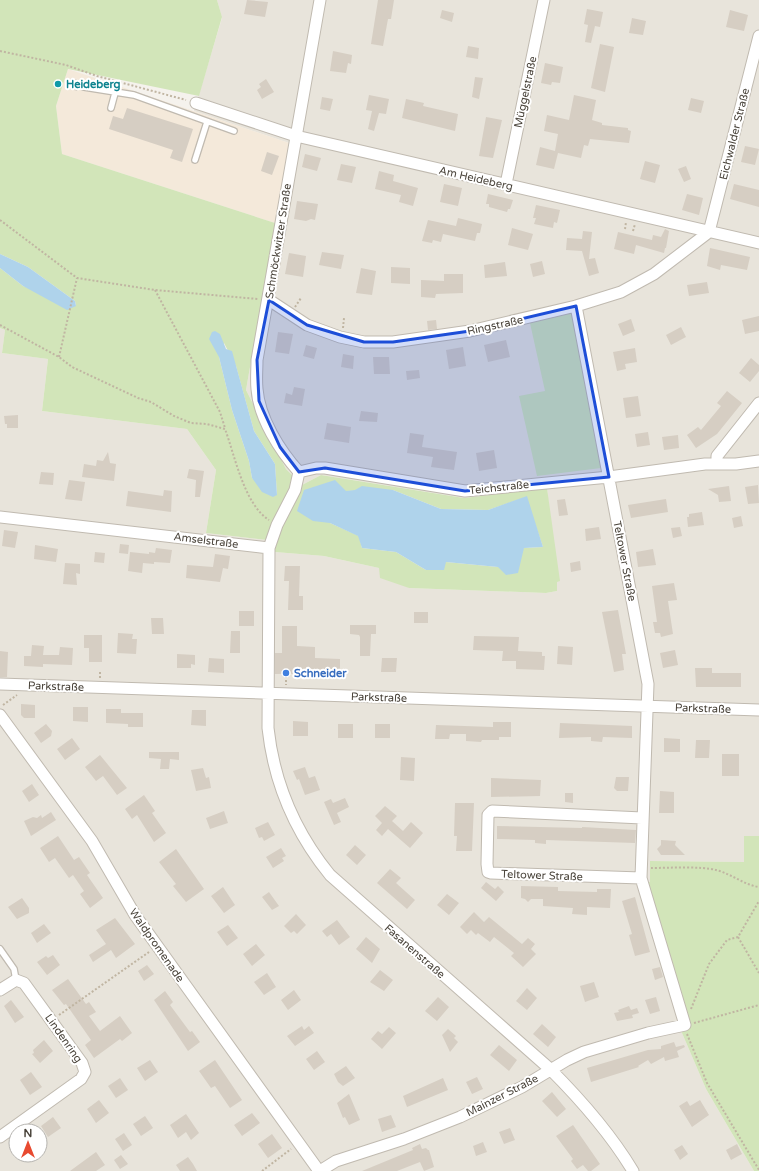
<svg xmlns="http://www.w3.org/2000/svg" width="759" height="1171" font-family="'Varela Round',sans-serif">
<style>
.residential{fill:#e8e4db;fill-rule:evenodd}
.commercial{fill:#f4e9da}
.green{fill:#d2e5b9;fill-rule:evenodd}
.water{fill:#afd3eb}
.building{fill:#d6cec3}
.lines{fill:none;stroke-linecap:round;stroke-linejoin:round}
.lane-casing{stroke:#c0bab0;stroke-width:8}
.street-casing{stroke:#c0bab0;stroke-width:13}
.path{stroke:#c0b5a2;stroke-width:2;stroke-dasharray:2 2;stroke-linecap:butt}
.lane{stroke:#fff;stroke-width:5.5}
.street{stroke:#fff;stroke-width:11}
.marked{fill:#1d4ed8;fill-opacity:0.2;stroke:#1d4ed8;stroke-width:3;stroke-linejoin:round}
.culture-dot{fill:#0f9aa8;stroke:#fff;stroke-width:1.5}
.shop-dot{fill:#3f7fe0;stroke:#fff;stroke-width:1.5}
.labels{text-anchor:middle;stroke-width:4;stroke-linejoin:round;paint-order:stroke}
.culture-label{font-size:11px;font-weight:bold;fill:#0d838f;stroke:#fff;text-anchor:start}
.street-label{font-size:11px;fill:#49433a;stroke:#fff}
.shop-label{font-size:11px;font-weight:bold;fill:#366cbe;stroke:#fff;text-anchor:start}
</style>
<rect width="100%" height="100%" fill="#f5f2ed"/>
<path class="residential" d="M217,0H759V836H744V862L650,861V882L638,883L682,1033L706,1089L754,1171H0V328L5,330L2,353L48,359L42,411L187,429L216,470L206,533L275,541V552L324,556L379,568L409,588L546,593L557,591L547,488L464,498L321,475L302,485L286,469L246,390L289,143L194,111L222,18ZM16,1131H40V1155H16Z"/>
<path class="commercial" d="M68,69L289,143L275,223L62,154L56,106Z"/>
<path class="green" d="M0,0H217L222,17L199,96L68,69L56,106L62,154L275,223L246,390L286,469L302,485L321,475L464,498L547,488L560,581L557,582V591L546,593L409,588L380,578L379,568L324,556L275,552V541L206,533L216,470L187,429L42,411L48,359L2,353L5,330L0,328V268L23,286L76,306L75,301L28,267L0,254ZM224,343L236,366L254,431L275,464L277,495L252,478L249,461L232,410L219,357ZM393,490L441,509L488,510L526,497L543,547L524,548L498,567L446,562L426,570L396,552L362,548L359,536L330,523L346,491Z
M572,313L601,468L537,476L519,396L545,391L530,323Z
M744,836H759V1171H754L706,1089L682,1033L638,883L650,882V861L744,862Z"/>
<path class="water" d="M0,254L28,267L75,301L76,306L67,310L23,286L0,268Z
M215,331L220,334L226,349L232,351L254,431L275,464L277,495L273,497L262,492L252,478L249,461L232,410L219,357L209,339L212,332Z
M335,480L346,491L355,490L362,486L393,490L441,509L488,510L527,496L543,547L524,548L518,573L506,575L498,567L446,562L444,570H426L396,552L362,548L358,536L330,523L313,521L297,511L304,490Z"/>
<path class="building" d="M247,0L268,2L265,17L244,14Z
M378,0H394L391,19H388L383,46L371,44Z
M587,9L603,12L600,27L595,26L591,43L585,42L588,25L584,24Z
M442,10L454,13L452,22L440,18Z
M730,10L748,15L744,31L726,27Z
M632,18L646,21L643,35L629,33Z
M600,44L614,47L605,92L591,88Z
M468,46L479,48L478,59L466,57Z
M333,51L352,55L351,64L348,63L346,73L330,71Z
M545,63L563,67L560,83L552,82L551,85L541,83Z
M475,77L483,78L479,99L472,97Z
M71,78L81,81L77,91L68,88Z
M266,79L274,92L262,99L257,90L261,87L259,84Z
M369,95L389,99L386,114L379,113L374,131L368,129L372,111L366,110Z
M574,95L596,100L592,120L602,123V125L628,128V130L631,131L629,143L590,139L588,146L584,145L581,158L558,153L554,169L536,165L540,147L555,151L558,134L544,131L547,115L569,120Z
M322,97L333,99L330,111L320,109Z
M691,98L704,101L701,113L688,110Z
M406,99L424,103L423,106L458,114L455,131L402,118Z
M127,108L193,129L182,162L170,158L173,150L109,129L113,116L123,119Z
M486,117L502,120L493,158L479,156Z
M745,146L759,149L755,165L741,162Z
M267,152L279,156L272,175L261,171Z
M305,154L321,158L317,171L302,167Z
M645,161L660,165L655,183L640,179Z
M341,164L356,167L352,183L337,180Z
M686,166L691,179L684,182L678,169Z
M379,171L394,175L393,181L418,188L413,206L399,202L401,195L375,189Z
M444,184L462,188L458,206L440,202Z
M734,184L759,190V207L730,199Z
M488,194L513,200L510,209H508L507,212L489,207V204H486Z
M687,194L703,198L699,215L682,210Z
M297,201L318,204L315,220L311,219L306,221L294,219Z
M536,205L560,210L557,223L554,222L553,228L534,224L536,218H533Z
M458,218L482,224L480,233H477L475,241L443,234L441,242L433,240L432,243L422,241L428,220L456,226Z
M512,228L533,234L528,250L508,245Z
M665,229L669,231L666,248H665L664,253L636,245L634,254L614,249L618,232L652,240L653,235L661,237Z
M583,231L592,232L589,259L595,258L599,273L589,276L582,251L566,250L567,238L582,239Z
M710,248L750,257L747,270L721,265L720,270L707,266Z
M322,252L344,255L341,269L319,265Z
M289,253L306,256L303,277L285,274Z
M542,261L545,274L533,277L530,264Z
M505,262L507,276L485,278L484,265Z
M391,267L410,268V284L391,283Z
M361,268L376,271L372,295L356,293Z
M444,274H463V293L436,294L435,298L421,297V280L444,281Z
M707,282L709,293L689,296L687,285Z
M759,316V331L745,334L742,320Z
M631,319L635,331L623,336L618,324Z
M436,320L437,329L428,330L427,321Z
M681,327L686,337L671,345L666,335Z
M278,332L293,334L289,354L275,352Z
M506,340L510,357L488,362L484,345Z
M306,345L317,348L314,359L303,356Z
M463,347L466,366L449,369L446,350Z
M635,348L637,362L625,364L626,369L617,371L613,352Z
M343,354L354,356L353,369L341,367Z
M373,357H389L390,374H374Z
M751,358L759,365V371L750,382L739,373Z
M419,370L420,378L407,380L406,371Z
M294,387L305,389L302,406L284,403L286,393L292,395Z
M727,391L742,403L717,434L696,448L687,435L698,427L701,430L721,406L717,403Z
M638,396L641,416L626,418L623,398Z
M361,411L378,413L377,422L359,421Z
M18,415V428H7V424H5L4,416Z
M327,423L351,427L349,443L324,439Z
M648,432L650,445L637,447L635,434Z
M410,433L424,435L422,447L457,452L454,470L431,467L433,457L407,453Z
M678,435L679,448L664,450L662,437Z
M494,450L497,468L479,471L476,453Z
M108,452L110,463L116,464L114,481L82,477L84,464L96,466L97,460L103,461Z
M189,469L204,471L200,497H195L196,480L187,478Z
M41,472L54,473L53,485L39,484Z
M69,480L85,482L82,501L65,499Z
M758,485L759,503L748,504L745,487Z
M729,486L731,501L719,502L718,495L708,489Z
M164,490L172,491L171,512L126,506L128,491L163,496Z
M565,499L568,515L559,516L557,500Z
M666,499L668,512L631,518L628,505Z
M702,512L704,525L688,527L687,517H689V514Z
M741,516L743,526L734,528L732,518Z
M599,527L601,539L586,541L585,529Z
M680,527L682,536L673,538L671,528Z
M4,530L18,532L15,548L2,546Z
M120,544L129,545L128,554L119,553Z
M35,545L58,549L56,562L34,559Z
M156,548L172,550L170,563L154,562V564L143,563L142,573L128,571L130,552L149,554V552L155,553Z
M653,549L656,565L638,567L636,552Z
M95,552L105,553L104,563L94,562Z
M215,554L230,556L228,569L223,568L220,582L186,578L187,565L213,567Z
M580,561L581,570L571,572L570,563Z
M65,563L80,564V574L76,573L77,585L63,584Z
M285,566H300L299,596H303V610H288L289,581H284Z
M674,583L677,600L668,601L673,634L661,637L660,633H655L653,622H657L652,586Z
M618,610L626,654H622L624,670L614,672L602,612Z
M239,611H254V626H239Z
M414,612H428V623H414Z
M151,618H163L164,634H152Z
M350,625H376V634H371L370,656H360V637L359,635L350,634Z
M282,626H297V646L315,647V658L340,659V673L275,674V653H282Z
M231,631H240V653H230Z
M118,633L133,634L132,639H137L136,654L117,653Z
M84,635H102V662H89V648H84Z
M474,636L519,637L518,651L542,652V656H545L544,670L516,669V661H502L503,651L473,650Z
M32,645L44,646L43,655H59L60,647L73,648L72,665L43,664V667L24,666V656H31Z
M558,646L573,647L572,665L557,664Z
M675,650L678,665L663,668L660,653Z
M0,651L8,652L7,677H0Z
M177,654L195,655V665L191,664V668H177Z
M209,658L224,659V673L208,672Z
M382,658H397L396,672H381Z
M695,668H712V673H741V687H696Z
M21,704L35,705V718H24L21,715Z
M73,707H88V722L73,721Z
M106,709H121V713H143V727H128V724L106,723Z
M192,710H206V726L191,725Z
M293,721L308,722V736H293Z
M493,722H511V737H499V740H482L481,742L466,741V734H450L449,739H435L436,725L493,727Z
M560,723L632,726V738L603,737L602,742L591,741V737L559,738Z
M46,724L52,731L51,736L41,743L34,733Z
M338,724H353V738H338Z
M375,724H390V738H375Z
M72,738L80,749L65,760L57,749Z
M664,738L680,739V752H664Z
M696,740H710L709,758H695Z
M149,752H179V760L170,759L169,769H160L161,759L149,758Z
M722,754H739V776H722Z
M100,755L127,788L117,795L103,776L96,781L85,767Z
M401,757L415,758L414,781L400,780Z
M305,767L309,778L315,776L320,790L305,795L299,779L297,780L293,771Z
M203,768L206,778L209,777L211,788L196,791L191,770Z
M616,777H629L628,791H617L614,788Z
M491,778L541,780L540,796L491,797Z
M32,784L39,795L29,802L22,791Z
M660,791L674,792V813H659Z
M565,793H573V803L565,802Z
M144,795L155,811L152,813L166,833L154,842L137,815L132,819L125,809Z
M345,798L349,807L337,813L341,822L334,825L324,802L331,799L333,803Z
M455,803H474L472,851H456L457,836H454Z
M385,806L397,816L392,821L403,831L411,822L423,833L410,848L388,829L382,836L376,830L382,823L375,816Z
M224,811L228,823L210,829L206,818Z
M51,812L56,820L31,836L24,821L33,817L37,818L41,815L42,818Z
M268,822L275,835L264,841L262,837L259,838L255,828Z
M497,826L582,828V827L636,830L635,843L546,840V844L535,843V840L497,839Z
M58,836L74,860L79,857L90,873L87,875L103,898L90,908L80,894L84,891L73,875L69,878L55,858L49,862L40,848Z
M661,840L676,841L675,845L685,855H661L657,849L661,845Z
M355,845L366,855L357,865L346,855Z
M281,848L286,856L282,858L284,861L273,868L266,857Z
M176,849L204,889L186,902L173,886L176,884L159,862Z
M390,869L401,878L396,883L415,900L407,909L377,883Z
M486,882L495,889L498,886L504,892L496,901L481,888Z
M521,886L558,887V891L597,892V889H611L610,908L587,907V915L572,914L573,908L543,906V899H531L528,902L525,899L521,898Z
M223,887L235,905L224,913L211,896Z
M269,892L279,906L272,910L262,897Z
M447,894L459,903L449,915L437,905Z
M635,897L650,952L635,956L629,935L632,934L622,901Z
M22,898L29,908V913L17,919L8,907Z
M474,912L484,922L489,917L522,944L528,938L535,944L531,949L536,954L523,967L511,956L514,953L494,937L490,942L478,933L476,935L471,930L467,934L460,927Z
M296,914L306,925L297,934L294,931L291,933L284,926Z
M115,918L135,944L116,958L111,950L93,962L89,955L106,944L96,930Z
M337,920L350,937L339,945L331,934L327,937L322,931Z
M44,924L51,933L37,943L31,933Z
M228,925L238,938L227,946L217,932Z
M366,937L380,949L372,963L356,949Z
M256,944L265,955L252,966L243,954Z
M53,955L60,965L47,975L37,962L46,956L48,958Z
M147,965L154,974L144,981L138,971Z
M660,967L663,977L655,980L652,969Z
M380,970L393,980L384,991L370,982Z
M267,973L276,987L264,995L254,982Z
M68,979L86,1004L89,1002L96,1012L89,1016L100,1031L120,1016L132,1033L122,1041L120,1039L94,1058L85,1045L91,1040L66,1004L64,1005L52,990Z
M594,982L599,997L585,1002L580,986Z
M527,988L537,998L527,1010L516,1001Z
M294,990L301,1000L288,1010L281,1000Z
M165,991L173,1002L170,1005L190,1032L192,1031L200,1042L188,1051L154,1000Z
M438,997L449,1007L437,1021L425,1011Z
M656,997L660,1011L650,1014L645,1000Z
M11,1000L24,1017L15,1023L4,1006Z
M629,1006L631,1010L637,1008L639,1013L632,1015L633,1018L617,1021L614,1013L619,1012L618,1010Z
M542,1024L556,1037L548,1047L533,1034Z
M302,1026L304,1030L309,1026L314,1033L295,1046L287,1036Z
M389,1027L396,1033L382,1049L371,1039L378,1031L382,1034Z
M448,1029L456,1036L454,1038L458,1042L450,1052L442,1035Z
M44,1040L53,1051L40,1063L32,1054L34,1053L33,1050Z
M674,1042L676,1047L684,1045L685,1047L677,1051L679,1057L665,1061L664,1057L651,1064L648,1060L638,1066L639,1067L591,1082L587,1068L648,1050L661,1049V1046Z
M499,1045L517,1060L509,1071L490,1055Z
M317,1051L325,1062L314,1070L306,1059Z
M150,1060L158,1072L145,1081L137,1068Z
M215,1060L242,1100L230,1108L215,1086L211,1088L199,1071Z
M346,1066L355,1078L343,1086L338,1082L334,1074Z
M31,1072L42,1087L30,1095L20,1080Z
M477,1077L483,1089L472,1094L466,1082Z
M120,1078L128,1090L116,1098L108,1086Z
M443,1078L448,1090L407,1107L403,1096Z
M552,1092L566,1109L557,1117L542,1101Z
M349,1094L360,1120L349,1125L345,1117L343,1118L337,1103Z
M99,1100L109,1113L96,1123L87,1109Z
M700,1100L709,1115L692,1127L679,1106L687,1101L690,1106Z
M252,1113L260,1123L242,1136L234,1125Z
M186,1114L199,1133L191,1140L186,1132L178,1138L170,1125Z
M391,1115L396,1127L382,1132L378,1119Z
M145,1116L153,1128L141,1136L133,1124Z
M53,1117L61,1128L48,1137L41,1126Z
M573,1125L600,1164L591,1171H588L583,1165L577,1169L571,1161L573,1159L556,1136Z
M510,1128L515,1140L504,1144L499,1132Z
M124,1133L132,1145L123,1151L115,1139Z
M272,1134L282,1148L268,1158L258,1144Z
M483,1142L487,1152L476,1156L473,1146Z
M420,1144L422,1149L426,1148L428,1150H429L434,1167L424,1171L420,1162L397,1171H362L413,1150L412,1148Z
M737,1144L742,1154L731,1160L726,1150Z
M682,1145L688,1154L680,1160L674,1150Z
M96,1152L105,1165L96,1171H70Z
M121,1155L128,1164L120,1169L114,1160Z
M188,1157L193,1164L197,1171H180L176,1165Z"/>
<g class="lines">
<g class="lane-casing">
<path id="lane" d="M84,87L134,95L234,131
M111,108L115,93
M195,160L207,122
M0,949L14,969L16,980"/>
</g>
<g class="street-casing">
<path id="street" d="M196,103L296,136L759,243
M506,184L544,0
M709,232L759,36
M269,300L307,325L340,337L364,342H393L470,331L576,306L621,292L654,274L709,232
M717,463V456L759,403
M299,472L295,490L277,525L269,548L268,728C274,783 295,832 330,875L550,1069C581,1100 610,1133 633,1171
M299,472C280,451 259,418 257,389C256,379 257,370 257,360L320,0
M299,472L316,468H325L465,491L609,477L705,464H736L759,461
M0,517L269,548
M0,684L759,710
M0,715L92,841L135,915L319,1171
M641,878L491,873L488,872L487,864L488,815L492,811L642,818
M0,990L16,980L24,983L82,1063L85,1072L81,1079L0,1137
M320,1171L336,1161L404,1139L460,1117L522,1087L567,1060L584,1052L648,1033L685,1025L641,878L648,684L576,306"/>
</g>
<path class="path" d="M0,51L66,65L97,76L186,100
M0,220L77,278L155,290L258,299
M625,229L626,222
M633,231L635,224
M155,290L220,412L225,428
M295,307L301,298
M0,325L59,357L72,367L138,398L151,402L174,416L191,423L207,424L225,429C235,456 244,504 269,520
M343,328L344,318
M59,357L77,278
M286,676V685
M100,678V670
M3,705L17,695
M651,868C669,868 701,866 716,870C732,874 744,885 759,887
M738,937L759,973
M691,1009L709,964L727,940L738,937L759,901
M59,1015L149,952
M694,1023L759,1005
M687,1034L707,1083L759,1170
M262,1171L291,1149"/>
<use href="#lane" class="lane"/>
<use href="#street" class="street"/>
</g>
<path class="marked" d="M269,300L307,325L364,342H393L470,331L576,306L609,477L465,491L325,468L299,472L280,447L259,401L257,360Z"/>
<circle class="culture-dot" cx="58" cy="84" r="4"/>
<circle class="shop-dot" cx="286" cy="673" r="4"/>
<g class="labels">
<g class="culture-label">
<text x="66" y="88">Heideberg</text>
</g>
<g class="street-label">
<text transform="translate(525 92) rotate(-78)" y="4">Müggelstraße</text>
<text transform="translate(734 134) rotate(-76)" y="4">Eichwalder Straße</text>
<text transform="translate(476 178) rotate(13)" y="4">Am Heideberg</text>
<text transform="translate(278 241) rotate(-81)" y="4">Schmöckwitzer Straße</text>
<text transform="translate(495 325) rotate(-12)" y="4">Ringstraße</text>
<text transform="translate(499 487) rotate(-6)" y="4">Teichstraße</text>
<text transform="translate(206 540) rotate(7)" y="4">Amselstraße</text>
<text transform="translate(625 561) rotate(79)" y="4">Teltower Straße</text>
<text transform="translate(56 686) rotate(2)" y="4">Parkstraße</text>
<text transform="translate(379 697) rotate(2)" y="4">Parkstraße</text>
<text transform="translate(703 708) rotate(2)" y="4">Parkstraße</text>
<text transform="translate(542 875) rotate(2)" y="4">Teltower Straße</text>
<text transform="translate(157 945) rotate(55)" y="4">Waldpromenade</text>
<text transform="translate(415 951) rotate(41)" y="4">Fasanenstraße</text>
<text transform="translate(64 1038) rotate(55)" y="4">Lindenring</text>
<text transform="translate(502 1095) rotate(-27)" y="4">Mainzer Straße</text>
</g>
<g class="shop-label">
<text x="294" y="677">Schneider</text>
</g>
</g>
<g transform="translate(28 1143)"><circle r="19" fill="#ffffff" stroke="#b6b4b0"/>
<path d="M0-3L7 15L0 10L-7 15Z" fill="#e84a30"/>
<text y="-6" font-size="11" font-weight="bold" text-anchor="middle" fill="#49433a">N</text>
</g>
</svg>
